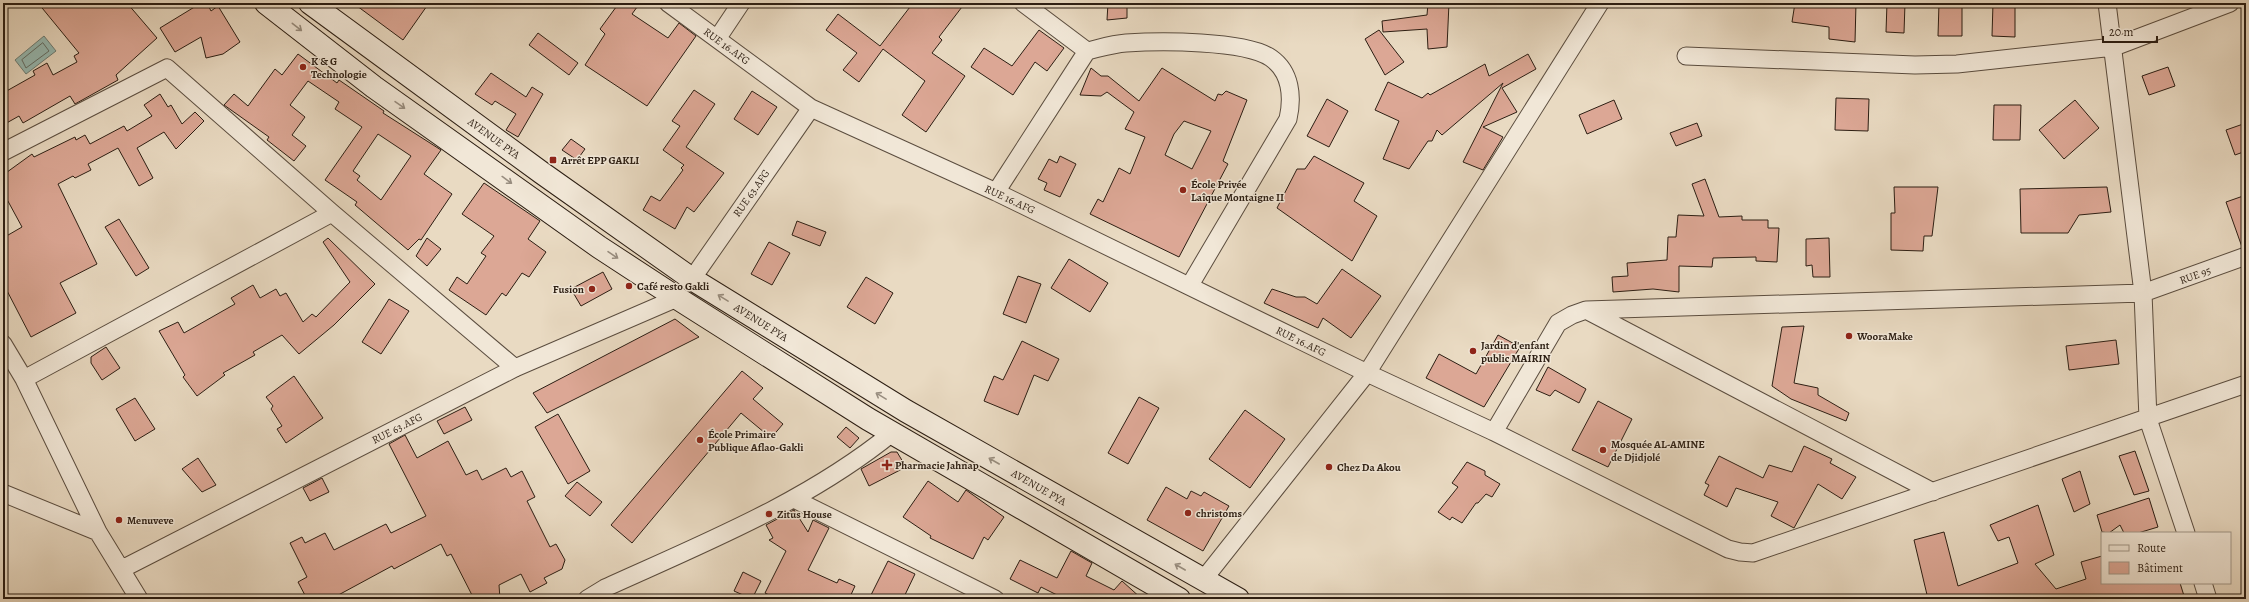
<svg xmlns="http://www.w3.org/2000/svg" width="2249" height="602" font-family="Alegreya,serif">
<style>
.water{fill:#97bbb4;stroke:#6c7c74}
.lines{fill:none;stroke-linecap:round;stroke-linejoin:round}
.shore{stroke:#626c64;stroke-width:1}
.building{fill:#dca795;stroke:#2c1e13;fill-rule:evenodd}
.street-casing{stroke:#5b4d3f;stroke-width:19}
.secondary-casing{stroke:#2c1e13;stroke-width:24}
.street{stroke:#f1e7d7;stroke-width:17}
.secondary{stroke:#f1e7d7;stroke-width:22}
.oneway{stroke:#988d7f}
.poi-dot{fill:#8f2418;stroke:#f1e7d7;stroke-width:1.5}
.labels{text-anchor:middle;stroke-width:3;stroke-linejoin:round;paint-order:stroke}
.street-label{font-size:11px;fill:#2c1e13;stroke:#f1e7d7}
.poi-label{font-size:11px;font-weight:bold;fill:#2c1e13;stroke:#f1e7d7;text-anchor:start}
</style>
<rect width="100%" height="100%" fill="#e9dac2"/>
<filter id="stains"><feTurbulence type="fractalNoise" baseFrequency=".005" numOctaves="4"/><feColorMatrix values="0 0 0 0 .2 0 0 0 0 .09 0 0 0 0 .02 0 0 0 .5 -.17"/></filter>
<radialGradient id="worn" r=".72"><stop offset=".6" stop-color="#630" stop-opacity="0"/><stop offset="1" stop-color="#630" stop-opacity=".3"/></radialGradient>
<path class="water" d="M44,36L56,51L26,74L15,60Z"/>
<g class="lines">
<path class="shore" d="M43,43L49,51L26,68L22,60Z"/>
</g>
<path class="building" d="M38,3H127L157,38L116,75L118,80L84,99L75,104L70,96L23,123L19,116L3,125V93L35,75L33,71L47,63L53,75L77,62L74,56L79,53Z
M201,3H207L211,11L218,6L240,42L223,54L206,58L201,37L175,52L160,28Z
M353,3H429L403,40Z
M619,3H640L632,14L668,38L679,23L696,36L647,106L585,65L605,34L600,29Z
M913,3H965L939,37L942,40L932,53L965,76L926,132L902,115L925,81L883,49L859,82L843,70L857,53L826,30L838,14L880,46Z
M1108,3H1127V18L1107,20Z
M1428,3H1449L1447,47L1428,49L1427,29L1383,32L1382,21L1427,15Z
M1795,3H1856L1855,42L1829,39V27L1792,22Z
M1887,3H1905L1904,33L1886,32Z
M1939,3H1962V36H1938Z
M1993,3H2015V37L1992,36Z
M1039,30L1064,48L1047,71L1035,62L1013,95L971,67L984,48L1012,66Z
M1379,30L1404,62L1385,75L1365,39Z
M538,33L578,63L569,75L529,45Z
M298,54L337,83L339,80L384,111L383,113L441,150L424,174L452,194L421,240L419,239L408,250L355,205L357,202L325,180L362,127L335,109L339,102L308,81L290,105L305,117L292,135L306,146L294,161L267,140L269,137L224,105L234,94L248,106L275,69L282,75ZM378,134L411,156L381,200L357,180L360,176L353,171Z
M1528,54L1536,69L1502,88L1517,112L1483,127L1503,137L1483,170L1463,162L1503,83L1442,135L1437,130L1432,141H1428L1409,169L1383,159L1399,121L1375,110L1388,82L1422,98L1428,93L1430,95L1485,64L1489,76Z
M2168,67L2175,86L2149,95L2142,76Z
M1091,68L1101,76H1108L1139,101L1162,68L1215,101L1218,94L1222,95L1226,91L1247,100L1223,161L1228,164L1179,257L1090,214L1098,199L1103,202L1119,168L1130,174L1145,137L1125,129L1134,112L1107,92L1101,96L1080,95ZM1184,121L1211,131L1192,169L1165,155L1174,134Z
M491,73L526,97L532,87L543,94L518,137L506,130L516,114L495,101L492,105L475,94Z
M694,90L715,104L686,147L724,173L694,212L687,207L675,229L643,210L651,196L660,201L683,170L681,168L684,165L663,150L680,126L672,121Z
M752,91L777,107L758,135L734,119Z
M160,94L168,107L171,105L182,124L195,112L204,121L176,149L164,132L137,148L153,178L139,186L118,148L88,164L91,170L75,178L73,176L58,184L97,264L60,283L76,313L31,337L3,283V238L22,227L3,192V175L32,154L34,157L75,137L76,140L85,135L90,144L124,126L127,131L152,116L144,105Z
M1836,98L1869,99L1868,131L1835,130Z
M1327,99L1348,111L1329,147L1307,136Z
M1614,100L1622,119L1587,134L1579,115Z
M2075,100L2099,128L2064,159L2039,130Z
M1994,105H2021L2020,140H1993Z
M1697,123L1702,136L1676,146L1670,133Z
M2246,123V151L2235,155L2226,130Z
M571,139L585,149L577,160L562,150Z
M1060,156L1076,164L1060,197L1044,190L1047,183L1038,179L1049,159L1057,163Z
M1314,156L1364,183L1354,201L1377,216L1352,261L1277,208L1297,169H1305Z
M1705,179L1719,217L1742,216V220H1768V228H1779L1777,262L1756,261V257L1713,258L1712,267L1679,266V292L1653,289L1613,292L1612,277L1628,276L1627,263L1667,260L1668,237H1676L1678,215L1704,216L1692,184Z
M484,183L540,221L528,239L546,252L529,277L522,273L506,296L502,293L486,315L449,290L457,277L467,284L486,256L481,253L494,236L462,214Z
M1894,187H1938L1932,236H1924L1923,251L1891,250V213H1895Z
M2107,187L2111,212L2079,215L2068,233H2021L2020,189Z
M2246,195V246L2242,247L2226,202Z
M119,219L149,268L136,276L105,227Z
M797,221L826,232L820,246L792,235Z
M328,238L375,284L334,325L299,354L282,335L253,352L255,355L223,373L225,375L197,396L183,377L185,375L159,331L178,322L184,333L235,304L231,298L253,285L260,298L276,289L280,296L286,293L303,322L312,314L316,317L350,282L323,242Z
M427,238L441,249L427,266L416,256Z
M1829,238L1830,277H1813L1812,265L1806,266V239Z
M769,242L790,253L772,285L751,274Z
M1069,259L1108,283L1090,312L1051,288Z
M1342,269L1381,296L1351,338L1323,318L1318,328L1264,303L1272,289L1296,297H1305L1317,304Z
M603,272L612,289L581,306L571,289Z
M1018,276L1041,284L1026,323L1003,314Z
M866,277L893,293L875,324L847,307Z
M389,299L409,311L381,354L362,342Z
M675,319L699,337L547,413L533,393Z
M1804,326L1794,383L1818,388V395L1849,413L1846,421L1791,399L1772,386L1782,327Z
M1498,335L1520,347L1484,407L1426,378L1439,354L1476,374Z
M2116,340L2119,364L2069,370L2066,346Z
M1022,341L1059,359L1048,381L1034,375L1018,415L984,401L994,376L1003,380Z
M106,347L120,368L102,380L91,363V357Z
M1548,367L1586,389L1579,403L1555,390L1550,396L1536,390Z
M742,371L763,388L753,399L783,424L771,438L741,413L632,543L611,525Z
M294,376L323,418L286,443L277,429L282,426L271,409L273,406L266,397Z
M1139,397L1159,408L1128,464L1108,453Z
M135,398L155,429L135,441L116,409Z
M1598,401L1632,419L1608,467L1572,450Z
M465,407L472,420L444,434L437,421Z
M1245,410L1285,439L1250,488L1209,459Z
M558,414L590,471L568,484L535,427Z
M846,427L859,438L850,448L837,437Z
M405,435L417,458L448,441L466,475L477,470L482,480L506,468L511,477L522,471L535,497L527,501L550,547L556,544L565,560L562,569L544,578L547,583L530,592L521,574L499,585L500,599H474L451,554L447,556L441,544L394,569L392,566L331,599H307L298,582L307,577L290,543L302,537L305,543L325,533L334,550L386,524L391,533L426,516L389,444Z
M1804,446L1832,459L1830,463L1856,477L1842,499L1818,484L1794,528L1771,516L1778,502L1736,488L1727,507L1704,495L1709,485L1705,483L1719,456L1763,478L1769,465L1792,472Z
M2135,451L2149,491L2134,495L2119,456Z
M891,452H897L906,467L869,486L861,469Z
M198,458L216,485L202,492L182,469Z
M1467,462L1485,471V475L1500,484L1492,497L1486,494L1478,503H1476L1462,523L1452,517L1450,520L1438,512L1458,487L1452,483Z
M2080,471L2090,504L2074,512L2062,479Z
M322,478L329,492L310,501L303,488Z
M928,481L958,502L966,490L1004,517L988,540L984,537L973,559L930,538L931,536L903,517Z
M577,482L602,502L590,516L565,496Z
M1166,487L1187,499L1191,491L1201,496L1204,492L1229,506L1203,551L1147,520Z
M2149,498L2158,527L2138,533H2124L2120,525L2109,533L2102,532L2097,515Z
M2038,505L2054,555L2035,564L2056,589L2086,579L2081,562L2102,556V583H2180L2185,599H1928L1914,540L1944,532L1958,586L2018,563L2009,537L1998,541L1990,525Z
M794,510L808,532L813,520L829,528L808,570L837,583L839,579L855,586L849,599H777L765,593L786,551L769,540L773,538L766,525Z
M1071,551L1092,563L1086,576L1114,590L1122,581L1142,599H1065L1041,587L1038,593L1010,579L1020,560L1057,578Z
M888,561L915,574L903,599H879L871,595Z
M743,572L761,581L752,599L734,591Z"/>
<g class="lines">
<g class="street-casing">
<path id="street" d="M668,3L811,108L996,192L1367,373L1494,432L1728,549L1740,552L1753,553L2246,384
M1023,3L1087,51
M2107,3L2143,293L2148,419L2186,533
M717,39L741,3
M1686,56L1915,65L1957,64L2114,47L2230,3
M3,152L167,68L332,213L515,368
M996,192L1087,51C1100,48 1113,44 1126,43C1159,41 1245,40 1271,58C1291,72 1293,97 1288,119L1190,285
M692,279L811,108
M1588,311L1933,492
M3,344L24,379L98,532L139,599
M24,379L332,213
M1494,432L1558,323L1572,315L1586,310L2143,293L2246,256
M3,493L98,532
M794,499L995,599
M122,569L515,368L677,298
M1203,580L1367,373L1600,3
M2203,583L2208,599
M587,599L605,588C704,543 807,502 892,433"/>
</g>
<g class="secondary-casing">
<path id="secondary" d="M266,3L374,87L599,247L677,298L868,419L1179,599
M310,3L542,173L692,279L906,411L1238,599"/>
</g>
<use href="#street" class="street"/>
<use href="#secondary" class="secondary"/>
</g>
<defs><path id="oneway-shaft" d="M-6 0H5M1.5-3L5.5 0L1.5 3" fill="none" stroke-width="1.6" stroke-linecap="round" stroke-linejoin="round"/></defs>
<g class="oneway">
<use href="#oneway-shaft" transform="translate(297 27) rotate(38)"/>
<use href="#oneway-shaft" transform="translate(400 105) rotate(35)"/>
<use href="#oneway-shaft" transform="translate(507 180) rotate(36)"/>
<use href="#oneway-shaft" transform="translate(613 255) rotate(34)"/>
<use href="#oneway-shaft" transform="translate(723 298) rotate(-148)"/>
<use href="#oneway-shaft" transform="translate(881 396) rotate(-149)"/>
<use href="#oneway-shaft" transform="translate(994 461) rotate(-150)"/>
<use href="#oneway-shaft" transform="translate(1180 567) rotate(-150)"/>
</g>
<g class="poi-dot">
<circle cx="303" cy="67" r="4"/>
<rect x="549" y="156" width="8" height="8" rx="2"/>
<circle cx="1183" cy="190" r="4"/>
<circle cx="629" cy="286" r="4"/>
<circle cx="592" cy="289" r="4"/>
<circle cx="1849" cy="336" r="4"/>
<circle cx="1473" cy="351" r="4"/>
<circle cx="700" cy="440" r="4"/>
<circle cx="1603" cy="450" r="4"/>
<path d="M885 459h4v4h4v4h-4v4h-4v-4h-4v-4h4z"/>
<circle cx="1329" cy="467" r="4"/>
<circle cx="1188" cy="513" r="4"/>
<circle cx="769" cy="514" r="4"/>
<circle cx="119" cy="520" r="4"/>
</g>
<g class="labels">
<g class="street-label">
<text transform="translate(727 46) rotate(36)" y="4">RUE 16.AFG</text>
<text transform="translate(494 138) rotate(36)" y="4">AVENUE PYA</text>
<text transform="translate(751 193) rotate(-55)" y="4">RUE 63.AFG</text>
<text transform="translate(1010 199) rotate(25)" y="4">RUE 16.AFG</text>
<text transform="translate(2195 275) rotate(-20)" y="4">RUE 95</text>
<text transform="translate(761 322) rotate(32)" y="4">AVENUE PYA</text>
<text transform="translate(1301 341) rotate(26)" y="4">RUE 16.AFG</text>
<text transform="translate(397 428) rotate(-27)" y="4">RUE 63.AFG</text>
<text transform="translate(1039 487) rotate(30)" y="4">AVENUE PYA</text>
</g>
<g class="poi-label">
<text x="311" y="65">K &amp; G<tspan x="311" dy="13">Technologie</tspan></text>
<text x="561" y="164">Arrêt EPP GAKLI</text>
<text x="1191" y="188">École Privée<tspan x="1191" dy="13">Laîque Montaigne II</tspan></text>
<text x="637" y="290">Café resto Gakli</text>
<text x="584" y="293" text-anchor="end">Fusion</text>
<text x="1857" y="340">WooraMake</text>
<text x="1481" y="349">Jardin d'enfant<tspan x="1481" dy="13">public MAIRIN</tspan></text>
<text x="708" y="438">École Primaire<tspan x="708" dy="13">Publique Aflao-Gakli</tspan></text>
<text x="1611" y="448">Mosquée AL-AMINE<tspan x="1611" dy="13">de Djidjolé</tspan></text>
<text x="895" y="469">Pharmacie Jahnap</text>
<text x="1337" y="471">Chez Da Akou</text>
<text x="1196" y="517">christoms</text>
<text x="777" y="518">Zitus House</text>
<text x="127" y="524">Menuveve</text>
</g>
</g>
<rect width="2249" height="602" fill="none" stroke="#e9dac2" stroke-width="16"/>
<rect x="4" y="4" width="2241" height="594" fill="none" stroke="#2c1e13" stroke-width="2"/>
<rect x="8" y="8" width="2233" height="586" fill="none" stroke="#2c1e13"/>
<rect x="2101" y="532" width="130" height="52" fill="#f1e7d7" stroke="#a29789"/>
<rect x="2109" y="545" width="20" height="6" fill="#f1e7d7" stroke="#a29789"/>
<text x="2137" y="552" font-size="12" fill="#2c1e13">Route</text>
<rect x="2109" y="562" width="20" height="12" fill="#dca795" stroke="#a29789"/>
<text x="2137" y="572" font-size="12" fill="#2c1e13">Bâtiment</text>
<path d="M2103 36v6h54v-6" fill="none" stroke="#2c1e13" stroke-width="2"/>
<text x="2109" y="36" font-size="12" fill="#2c1e13" stroke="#f1e7d7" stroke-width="3" paint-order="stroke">20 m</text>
<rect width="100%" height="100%" filter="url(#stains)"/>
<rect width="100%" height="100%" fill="url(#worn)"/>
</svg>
